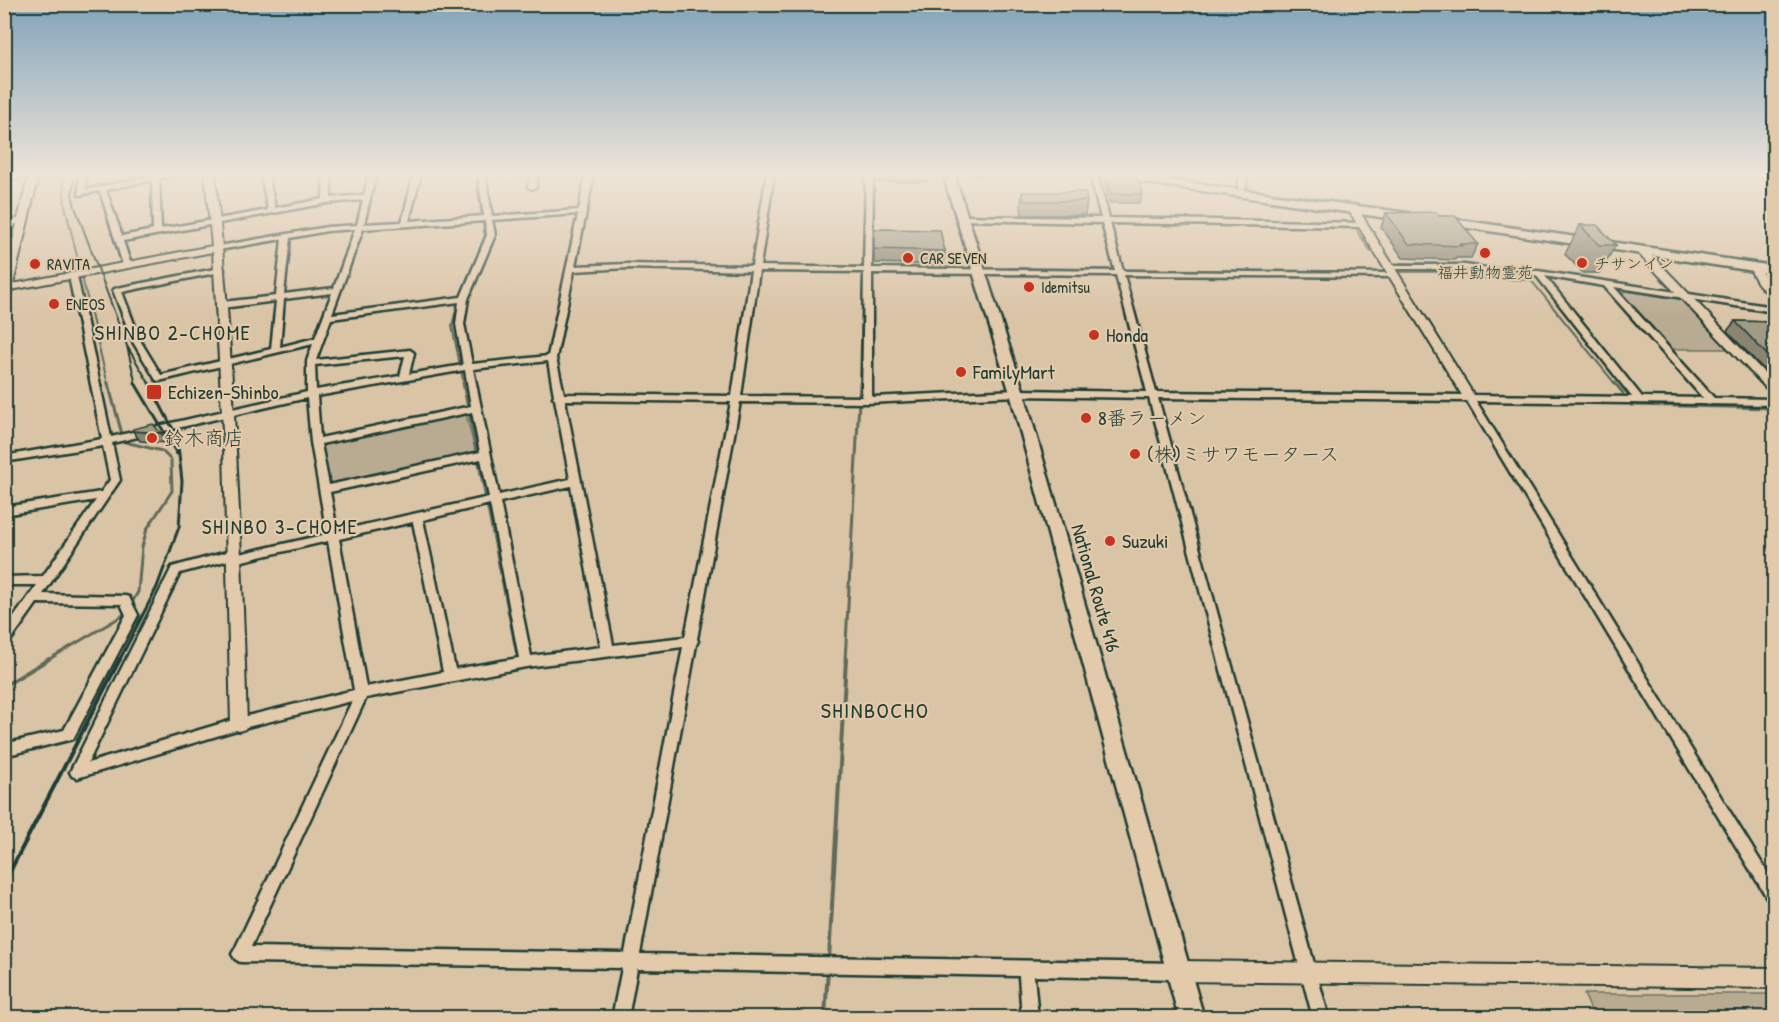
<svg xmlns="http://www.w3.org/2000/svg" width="1779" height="1022" font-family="'Patrick Hand','Klee One',sans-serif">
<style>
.green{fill:#b8ab91;stroke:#6c7462;stroke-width:1.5}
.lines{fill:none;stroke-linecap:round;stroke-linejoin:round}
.stream-far2{stroke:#5f6b5a;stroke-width:2}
.stream-far1{stroke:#5f6b5a;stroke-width:3}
.stream{stroke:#5f6b5a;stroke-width:4}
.minor-casing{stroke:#1f3d34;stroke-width:5}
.tertiary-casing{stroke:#1f3d34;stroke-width:4}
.trunk-casing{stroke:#1f3d34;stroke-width:5}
.minor{fill:#e2caab;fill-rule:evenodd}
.tertiary{fill:#e2caab;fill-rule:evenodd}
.trunk{fill:#e2caab;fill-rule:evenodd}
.rail-far2{stroke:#1f3d34;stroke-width:2}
.rail-far1{stroke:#1f3d34;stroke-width:3}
.rail{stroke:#1f3d34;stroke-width:4}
.wall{fill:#8a8571;stroke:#1f3d34;stroke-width:1.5}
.building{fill:#a09b83;stroke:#1f3d34;stroke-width:1.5}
.poi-dot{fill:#c8321e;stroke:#e2caab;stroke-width:2}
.labels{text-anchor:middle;stroke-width:4.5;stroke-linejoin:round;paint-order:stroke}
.far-poi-label{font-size:16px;fill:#1f3d34;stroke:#e2caab;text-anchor:start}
.poi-label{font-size:20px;fill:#1f3d34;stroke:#e2caab;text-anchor:start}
.street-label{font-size:20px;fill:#1f3d34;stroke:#e2caab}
.neighbourhood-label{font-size:21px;letter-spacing:1.5px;fill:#1f3d34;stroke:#e2caab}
.quarter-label{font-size:22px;letter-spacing:1.5px;fill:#1f3d34;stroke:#e2caab}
</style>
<rect width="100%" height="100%" fill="#dac4a6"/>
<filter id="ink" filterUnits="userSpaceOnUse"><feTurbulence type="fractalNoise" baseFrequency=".0167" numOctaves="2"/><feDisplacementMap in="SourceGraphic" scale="12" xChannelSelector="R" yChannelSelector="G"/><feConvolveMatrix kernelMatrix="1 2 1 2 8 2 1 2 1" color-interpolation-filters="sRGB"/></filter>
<g filter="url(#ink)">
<path class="green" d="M1625,291L1683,300L1730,349H1669L1620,294Z
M465,410L476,454L324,490L317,443Z
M1584,994H1774V1017H1594Z"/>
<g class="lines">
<path class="stream-far2" d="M66,174L63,184L65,206L108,385
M1357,231L1371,252
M1400,263L1464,264L1507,269
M1009,268L1386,272
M1397,272H1454L1472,278L1531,280L1616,385
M1552,279L1602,287
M1624,289L1680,298
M1702,302L1774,313
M464,385L452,326L458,301L485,237L475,174
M860,385L865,174"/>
<path class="stream-far1" d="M108,383L122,434
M463,383L517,655
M1615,383L1623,393
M1631,405L1774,408
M125,442L162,451L171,460L172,491L147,529L142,547L138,592L131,604
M46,661L122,616L127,609
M845,661L860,383"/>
<path class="stream" d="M4,686L49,659
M829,959L846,659
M825,1018L828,968"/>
<g class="minor-casing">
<path id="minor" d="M22,174H36L4,181V177Z
M79,174H86V190L152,176V174H174L173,175L159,179L161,229L268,210L261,174H268L275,208L323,199L324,174H331V198L364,195L369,174H376L364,224L402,222L414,174H421L409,221L484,216L478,174H485L492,216L579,210L584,184V174H591L592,184L575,266L627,264L752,266L767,174H774L760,266L864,268L866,174H873L872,268L1115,271L1102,223L962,220L958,218L962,216L1101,218L1090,174H1097L1109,218L1365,223L1366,225L1362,227L1110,223L1123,271L1393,273L1397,275L1393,277L1124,275L1156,392L1465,395L1469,394L1473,395L1632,397L1536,275H1506L1465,269H1385V265H1465L1506,271H1538L1774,307V312L1614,287L1714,398L1774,399V405L1476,401L1774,883V903L1769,901L1467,401L1158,398L1329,1018H1313L1149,398L1017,396L867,403L740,402L697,639L698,641L696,645L640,954L1179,963L1184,966L1187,971L1184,976L1179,979L1034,976L1038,1018H1022L1019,976L637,969L628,1018H612L622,968L240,962L235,959L232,954L235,949L352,701L243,728L77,778L72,776L70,772L172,567L234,550L239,554L327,534L311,442L307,398L112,443L120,480L43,594L125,596L129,597L138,615L73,739L4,756V744L64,730L126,615L121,604L37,603L8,644L4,646V631L37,585H4V577L43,576L96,500L4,515V507L101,492L110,480L103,446L4,462V456L102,439L69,276L73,274L77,276L111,437L307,392V361L313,344L159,381L156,380L133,342L113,290L117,288L220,268L224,270L220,272L122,292L141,342L161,375L271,349L276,301L222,308L218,305L222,302L276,296L282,239L219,250L215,248L219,246L327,227L357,225L363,200L327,203L123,241L131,265L127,267L123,265L100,191L79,195ZM152,180L153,230L122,236L106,190ZM578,214L548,356L472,364L464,324L468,299L495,235L492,220ZM485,221L487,235L461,297L332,314L363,229ZM355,229L334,288L284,294L290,238L327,231ZM627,268L751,271L732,396L564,394L556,358L574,271ZM759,271L864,272L862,397L741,396ZM872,273L1116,275L1147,392L1017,390L872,397ZM1545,276L1604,286L1703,398L1642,397ZM332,293L315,338L280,347L284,299ZM459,302L456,324L463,365L409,374L414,353L410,350L316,360L331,319ZM405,356L400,376L316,390L315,365ZM548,361L554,395L553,397L555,399L570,479L499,495L473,369ZM465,370L471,406L320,438L317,396ZM565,400L731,402L685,637L613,645ZM472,412L480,452L329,485L321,444ZM481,459L489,497L337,531L330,492ZM571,486L601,647L531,656L500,502ZM490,504L519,658L455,669L423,520ZM413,522L443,672L366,687L339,539ZM328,541L354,690L243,717L88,763L180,573L229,560L234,563ZM683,647L625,953L251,947L366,698L526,667Z
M531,174H538L536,187L532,189L528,187Z
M1240,174H1247L1246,188L1242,190L1238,188Z
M14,256H17V260L4,261V257Z"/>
</g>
<g class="tertiary-casing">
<path id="tertiary" d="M29,174H39L13,284L212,246L205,174H215C234,355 241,540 247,724L245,729L239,731L233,729L231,724L224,449L213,252L11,290L9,296L4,297V275L17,224L4,226V220L18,219Z
M1350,207L1358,209L1475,397L1473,400H1465L1463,397L1348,209Z
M1642,248L1646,249L1774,383V393L1770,392L1638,253V249Z
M1754,264L1758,265L1766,280L1774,288V296C1761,292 1755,279 1749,267Z
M1180,961L1774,968V988L1180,981L1173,978L1170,971L1173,964Z"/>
</g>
<g class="trunk-casing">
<path id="trunk" d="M943,174H954L1024,393L1204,1018H1179L1010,393Z
M1100,174H1127L1408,213L1414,217L1408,221L1106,177Z
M1440,217L1774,266V274L1436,223V219Z"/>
</g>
<use href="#minor" class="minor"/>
<use href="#tertiary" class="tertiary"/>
<use href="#trunk" class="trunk"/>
<path class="rail-far2" d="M75,174L72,195L75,207L127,346L136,385
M127,346L150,385"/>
<path class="rail-far1" d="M135,383L177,454
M119,661L157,587L179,527L182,481L177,437L149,383"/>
<path class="rail" d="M4,883L120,659"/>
</g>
<path class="wall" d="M875,174H928L927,182H876Z
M975,174H1004V175L975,176Z
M1012,174H1024V176H1013Z
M1113,174H1129L1142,194L1140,203H1110L1105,184L1106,175H1113Z
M1277,174H1303L1302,177Z
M1022,192L1087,201L1085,215H1022L1021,206Z
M1386,213L1439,216L1478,244L1471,258H1456L1455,260L1403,258L1381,227Z
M1580,225L1616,245L1599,273H1583L1565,254Z
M874,229L945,251L944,265L874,263Z
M1735,321L1774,322V380L1727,331Z
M133,431L161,433L168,443L140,441Z"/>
<path class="building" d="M1115,174H1129L1136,175L1142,194H1111L1106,175H1115Z
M1022,192H1085L1087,201H1024Z
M1436,212L1439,216H1455L1478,244H1460L1462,246L1409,244L1386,213Z
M1580,225H1597L1616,245H1599Z
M874,229L940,230L945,251L874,249Z
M1735,321L1774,322V362Z
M153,424L161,433L133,431V429Z"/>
</g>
<linearGradient id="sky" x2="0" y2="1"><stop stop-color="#82a3ba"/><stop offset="0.55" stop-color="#eee4d7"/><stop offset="1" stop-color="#eee4d7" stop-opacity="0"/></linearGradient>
<rect width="1779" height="317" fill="url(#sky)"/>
<g class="poi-dot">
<circle cx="1485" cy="253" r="6"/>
<circle cx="908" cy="258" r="6"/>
<circle cx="1582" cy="263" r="6"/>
<circle cx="35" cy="264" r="6"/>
<circle cx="1029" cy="287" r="6"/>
<circle cx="54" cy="304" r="6"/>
<circle cx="1094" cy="335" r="6"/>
<circle cx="961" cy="372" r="6"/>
<rect x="146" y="384" width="16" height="16" rx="3"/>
<circle cx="1086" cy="418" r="6"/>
<circle cx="152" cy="438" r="6"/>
<circle cx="1135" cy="454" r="6"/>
<circle cx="1110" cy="541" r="6"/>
</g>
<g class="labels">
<g class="far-poi-label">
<text x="920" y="264">CAR SEVEN</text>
<text x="1594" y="269">チサンイン</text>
<text x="47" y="270">RAVITA</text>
<text x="1485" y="278" text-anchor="middle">福井動物霊苑</text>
<text x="1041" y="293">Idemitsu</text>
<text x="66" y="310">ENEOS</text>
</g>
<g class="poi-label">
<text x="1106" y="342">Honda</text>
<text x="973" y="379">FamilyMart</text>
<text x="168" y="399">Echizen-Shinbo</text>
<text x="1098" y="425">8番ラーメン</text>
<text x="164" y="445">鈴木商店</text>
<text x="1147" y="461">(株)ミサワモータース</text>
<text x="1122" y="548">Suzuki</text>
</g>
<g class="street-label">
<text transform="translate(1096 588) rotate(74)" y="7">National Route 416</text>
</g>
<g class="neighbourhood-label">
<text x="173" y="340">SHINBO 2-CHOME</text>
<text x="280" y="534">SHINBO 3-CHOME</text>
</g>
<g class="quarter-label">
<text x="875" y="718">SHINBOCHO</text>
</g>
</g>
<rect width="1779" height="1022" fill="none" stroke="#e2caab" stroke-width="24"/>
<rect x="12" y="12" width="1755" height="998" fill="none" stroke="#1f3d34" stroke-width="2" filter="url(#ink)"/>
</svg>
